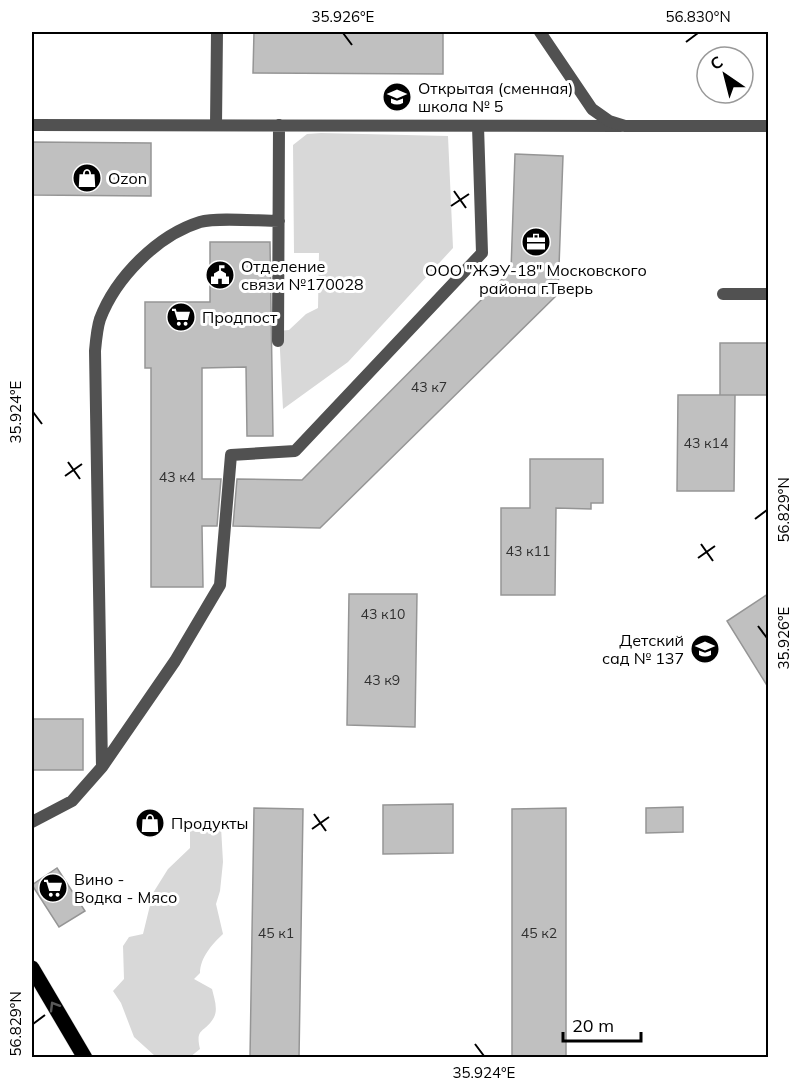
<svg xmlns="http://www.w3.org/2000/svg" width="800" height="1089" font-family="Mulish,sans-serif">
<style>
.green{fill:#d8d8d8}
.building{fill:#c0c0c0;stroke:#959595;stroke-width:1.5}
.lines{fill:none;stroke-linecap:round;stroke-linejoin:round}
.primary-casing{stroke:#dbdbdb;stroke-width:16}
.lane{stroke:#515151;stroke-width:12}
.street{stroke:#515151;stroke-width:12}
.primary{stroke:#000;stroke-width:15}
.oneway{stroke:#595959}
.ticks{fill:none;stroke:#000;stroke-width:2}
.labels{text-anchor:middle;stroke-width:6;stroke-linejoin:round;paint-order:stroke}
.number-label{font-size:14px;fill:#303030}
.poi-label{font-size:16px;fill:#000;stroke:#fff;text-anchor:start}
.neatline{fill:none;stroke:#000;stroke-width:2}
.ticks-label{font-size:15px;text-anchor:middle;fill:#000}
</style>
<rect width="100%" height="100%" fill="#fff"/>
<path class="green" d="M321,133L448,136L453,248L348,362L283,409L279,331L289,330L306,314L318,308L319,253H294L293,145L307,134Z
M205,822L221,827L223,862L220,891L216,904L223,934C212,944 200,958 200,973L194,979L212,989C214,998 219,1010 213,1019C204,1033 195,1028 200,1049L190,1057L155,1056L134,1037L121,1003L113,991L124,979L123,946L129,937L143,934L153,893L168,869L190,848V830Z"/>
<path class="building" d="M254,32H443V74L253,73Z
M32,142L151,143V196L32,195Z
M515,154L563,156L558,294L320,528L233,526L237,479L302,480L511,270Z
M210,242H270L273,436H247L246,367L202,368V479H221L217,526H202L203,587H151V368H145V302H210Z
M720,343H768V395H720Z
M678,395H735L734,491H677Z
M530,459H603V503H591V509L556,508L555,595H501V508H530Z
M349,594H417L415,727L347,725Z
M768,594V687L727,621Z
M32,719H83V770H32Z
M453,804V853L383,854V805Z
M683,807V832L646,833V808Z
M254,808L303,809L299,1058H250Z
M566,808V1058H512V809Z
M57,868L85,911L59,927L32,885Z"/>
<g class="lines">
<g class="primary-casing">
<path id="primary" d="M32,968L85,1058"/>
</g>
<path class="lane" d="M32,125L621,126
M216,125L217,32
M723,294H768
M278,341L279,125
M102,767L95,351C96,340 97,328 100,319C116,277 158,235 200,222C217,217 259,221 279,221
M32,822L72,801L102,767L175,661L220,585L231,455L295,451L482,253L478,126"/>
<path class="street" d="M540,32L592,109L609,121L625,126H768"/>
<use href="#primary" class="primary"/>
</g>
<defs><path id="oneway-chevron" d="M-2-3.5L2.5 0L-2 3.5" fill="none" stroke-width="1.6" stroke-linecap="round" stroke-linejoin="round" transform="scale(1.5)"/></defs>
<use class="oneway" href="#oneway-chevron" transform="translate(54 1006) rotate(-121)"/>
<path class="ticks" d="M343,33L352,45M686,42L698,33M454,191L466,208M451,206L469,194M33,412L42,424M68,462L80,479M65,476L82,464M755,519L767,510M701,544L713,561M698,558L715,546M758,626L767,638M314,814L326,831M312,829L329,817M33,1024L45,1015M475,1044L484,1056"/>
<defs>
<g id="school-disc" transform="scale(1.5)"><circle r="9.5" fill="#000" stroke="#fff"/><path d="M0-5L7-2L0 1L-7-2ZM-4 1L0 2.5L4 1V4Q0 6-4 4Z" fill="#fff"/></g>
<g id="shop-disc" transform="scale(1.5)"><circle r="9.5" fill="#000" stroke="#fff"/><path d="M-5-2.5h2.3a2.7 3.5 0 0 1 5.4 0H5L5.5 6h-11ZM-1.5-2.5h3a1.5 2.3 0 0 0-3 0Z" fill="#fff"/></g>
<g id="office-disc" transform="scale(1.5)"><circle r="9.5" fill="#000" stroke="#fff"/><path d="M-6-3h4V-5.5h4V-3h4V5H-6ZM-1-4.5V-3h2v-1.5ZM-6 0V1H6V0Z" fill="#fff"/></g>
<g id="civic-disc" transform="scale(1.5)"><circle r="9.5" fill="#000" stroke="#fff"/><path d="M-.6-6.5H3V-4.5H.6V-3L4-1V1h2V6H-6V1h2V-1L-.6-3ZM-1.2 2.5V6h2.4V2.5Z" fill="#fff"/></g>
<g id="supermarket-disc" transform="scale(1.5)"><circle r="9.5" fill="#000" stroke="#fff"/><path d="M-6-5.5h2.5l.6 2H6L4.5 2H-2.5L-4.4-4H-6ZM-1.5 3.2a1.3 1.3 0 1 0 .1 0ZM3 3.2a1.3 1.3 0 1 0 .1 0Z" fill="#fff"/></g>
</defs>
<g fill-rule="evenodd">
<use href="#school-disc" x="397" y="97"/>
<use href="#shop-disc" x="87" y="178"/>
<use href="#office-disc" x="536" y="242"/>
<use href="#civic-disc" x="220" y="275"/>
<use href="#supermarket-disc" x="181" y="317"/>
<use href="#school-disc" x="705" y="649"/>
<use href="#shop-disc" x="150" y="823"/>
<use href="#supermarket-disc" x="53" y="888"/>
</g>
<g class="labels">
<g class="number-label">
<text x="429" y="392">43 к7</text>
<text x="706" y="448">43 к14</text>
<text x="177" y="482">43 к4</text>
<text x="528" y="556">43 к11</text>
<text x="383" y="619">43 к10</text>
<text x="382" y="685">43 к9</text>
<text x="276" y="938">45 к1</text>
<text x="539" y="938">45 к2</text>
</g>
<g class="poi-label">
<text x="418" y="94">Открытая (сменная)<tspan x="418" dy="18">школа № 5</tspan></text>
<text x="108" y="184">Ozon</text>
<text x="241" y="272">Отделение<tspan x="241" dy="18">связи №170028</tspan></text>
<text x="536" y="276" text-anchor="middle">ООО "ЖЭУ-18" Московского<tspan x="536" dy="18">района г.Тверь</tspan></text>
<text x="202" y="323">Продпост</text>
<text x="684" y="646" text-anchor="end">Детский<tspan x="684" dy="18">сад № 137</tspan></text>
<text x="171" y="829">Продукты</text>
<text x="74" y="885">Вино -<tspan x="74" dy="18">Водка - Мясо</tspan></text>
</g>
</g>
<rect width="800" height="1089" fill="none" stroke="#ffffff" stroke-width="66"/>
<g transform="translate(725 75) rotate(325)"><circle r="28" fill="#ffffff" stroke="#999999" stroke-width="1.5"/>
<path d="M0-4.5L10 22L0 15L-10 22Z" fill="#000000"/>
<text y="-9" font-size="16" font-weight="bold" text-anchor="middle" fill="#000000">С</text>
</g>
<path d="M563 1032v9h78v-9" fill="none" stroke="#000000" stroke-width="3"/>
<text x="572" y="1032" font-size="18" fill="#000000" stroke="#ffffff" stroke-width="4.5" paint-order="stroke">20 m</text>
<rect x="33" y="33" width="734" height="1023" class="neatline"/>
<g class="ticks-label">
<text x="343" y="22">35.926°E</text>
<text x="698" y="22">56.830°N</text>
<text transform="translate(16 412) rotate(-90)" y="5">35.924°E</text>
<text transform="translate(784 510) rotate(-90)" y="5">56.829°N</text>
<text transform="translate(784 638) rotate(-90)" y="5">35.926°E</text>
<text transform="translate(16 1024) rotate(-90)" y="5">56.829°N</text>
<text x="484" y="1078">35.924°E</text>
</g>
</svg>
